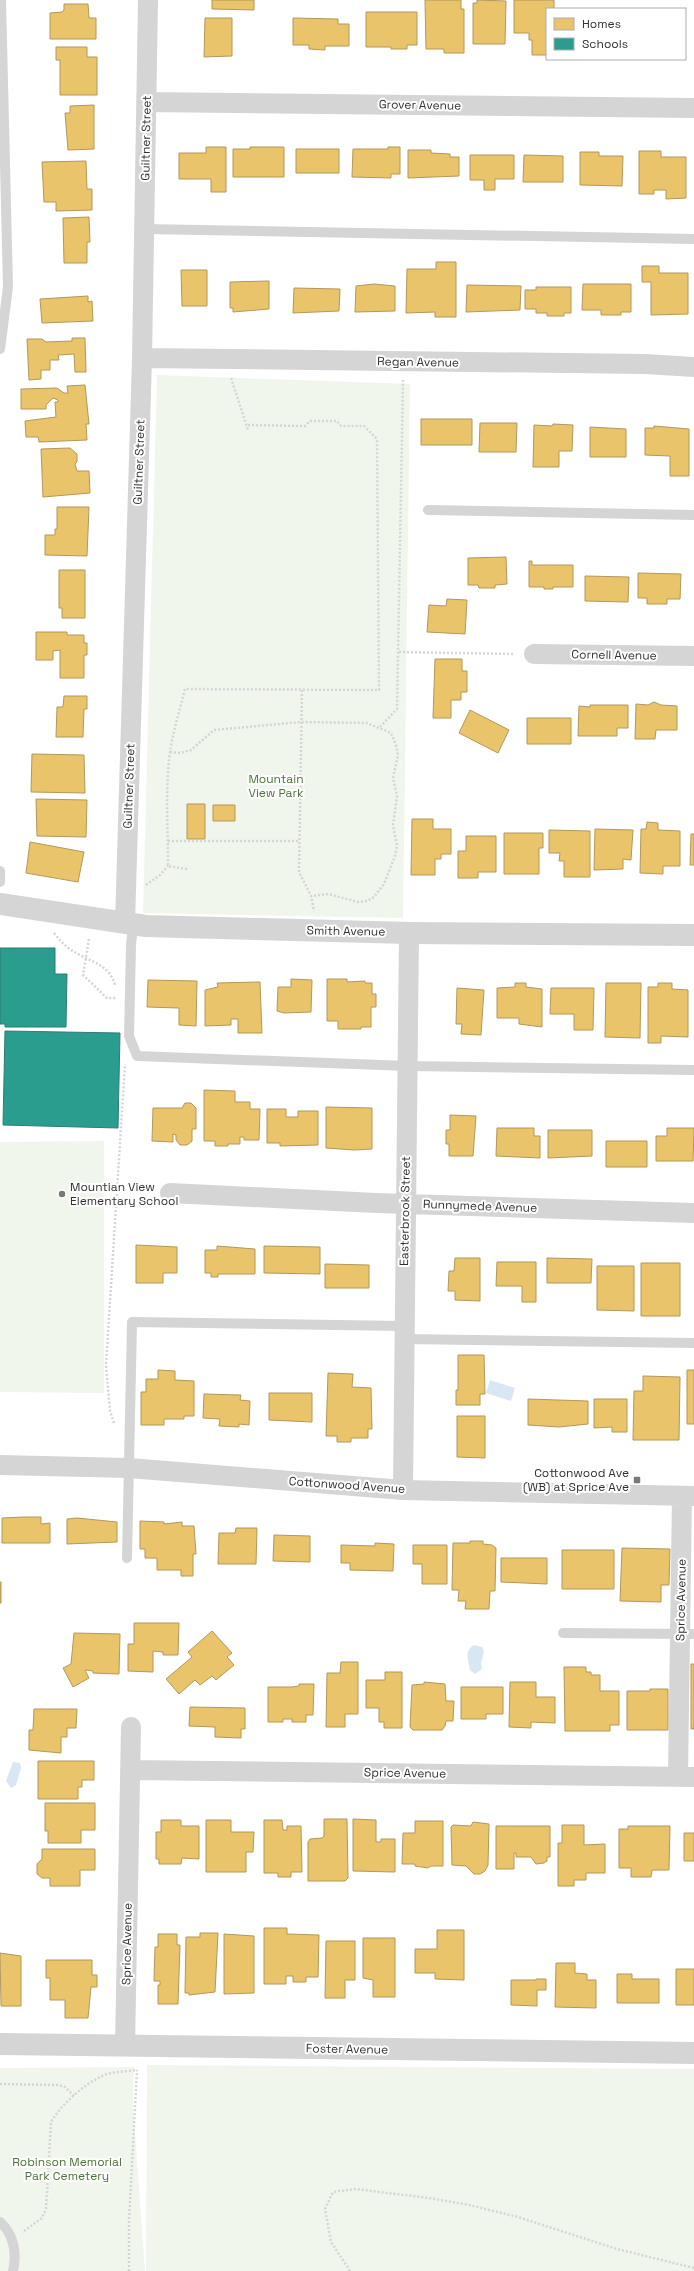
<svg xmlns="http://www.w3.org/2000/svg" width="694" height="2271" font-family="'Space Grotesk',sans-serif">
<style>
.green{fill:#f1f6ed}
.water{fill:#d9e6f4}
.homes{fill:#e9c46a;stroke:#b29859}
.schools{fill:#2a9d8f;stroke:#2c7d73}
.lines{fill:none;stroke-linecap:round;stroke-linejoin:round}
.path{stroke:#d5d5d5;stroke-width:2.5;stroke-dasharray:2 2;stroke-linecap:butt}
.service{stroke:#d5d5d5;stroke-width:10}
.minor{stroke:#d5d5d5;stroke-width:20}
.tertiary{stroke:#d5d5d5;stroke-width:22}
.poi-dot{fill:#797979;stroke:#fff;stroke-width:1.5}
.labels{text-anchor:middle;stroke-width:4;stroke-linejoin:round;paint-order:stroke}
.street-label{font-size:12px;fill:#313131;stroke:#fff}
.park-label{font-size:12px;fill:#4d7239;stroke:#fff}
.poi-label{font-size:12px;fill:#313131;stroke:#fff;text-anchor:start}
</style>
<rect width="100%" height="100%" fill="#fff"/>
<path class="green" d="M157,375L410,384L403,918L143,913Z
M104,1141V1393L0,1392V1142Z
M147,2065L694,2069V2271H146Z
M134,2067L133,2105L145,2271H0V2068Z"/>
<path class="water" d="M490,1380L515,1388L511,1401L486,1393Z
M474,1645L482,1647L484,1652L481,1663L482,1669L475,1674L470,1670C468,1661 464,1650 474,1645Z
M13,1762L20,1763L21,1768L16,1785L11,1788L6,1781Z"/>
<path class="homes" d="M212,0H254V10L212,9Z
M425,0H461V9H464V53H444V49H426Z
M477,0L506,1L505,44H473V3H477Z
M514,0H554V9H547V55H532V40H529V33H514Z
M64,4H88L89,18H96V39H50V13L62,12L64,10Z
M366,12H417V45H407V49H391V47H366Z
M205,18H232V56L204,57Z
M293,18L338,19V24H349V46H325V50L309,49V45H293Z
M56,47H87V57H97V95H60V60H56Z
M94,105V149L68,150L65,113H70V106Z
M206,147H226V192H211V179H179V153H206Z
M250,147H284V177H233V149H250Z
M388,147H400V174H391V178L352,177L353,149H388Z
M296,149H339V173H296Z
M408,150H431V153L450,154V157H459V176L408,178Z
M639,151H661V157H686V198L666,199V190H654V194H639Z
M580,152H599V156H623L622,186L580,185Z
M470,155H514V179H495V190H484V180H470Z
M524,155L563,156V182H523Z
M86,161L87,189H92V210L56,211V202H44L42,162Z
M89,217L90,242H87V263H64L63,218Z
M436,262H456V317H435V312L406,313L407,269H436Z
M642,266H659V273H688V314L651,315V282H642Z
M181,270H207V306H182Z
M269,281V309L233,312V308H230V282Z
M374,284L395,286V311L355,312L356,286Z
M583,284H631V312H621V315H601V310H582Z
M467,285L521,286L520,310L466,312Z
M536,287H571V313H564V316H547V313H536V309H525V290H536Z
M294,288L340,289L339,311L293,313Z
M88,296V302L92,301L93,321L42,323L40,299Z
M72,338H85L86,372H75L74,354L58,355L59,360H50V370H41V379L29,380L27,339H42L46,342L72,341Z
M85,385L89,424H86L87,440L39,442L38,437H26L25,421L56,417L55,402H58V400L53,398L46,405V409H21V389L57,388L64,393H68L67,386Z
M421,419H472V445H421Z
M480,423H517L516,452H479Z
M553,424L573,425L572,451H559V467H533L534,425L552,426Z
M654,426L689,429V476H670V456L645,455V428H654Z
M590,427L626,429V457H590Z
M70,448L77,454V462L75,464L77,471H89L90,493L43,497L41,449Z
M57,507H89L87,556L45,555V535H55V529H57Z
M506,557L507,584L495,585V588H479L478,585H468V558Z
M529,561H532V565H573V587H553V589H544V587H529Z
M59,570H85V618H62V608H59Z
M638,573L681,574L680,599H667V604H647V598H638Z
M585,576L629,577L628,602L585,601Z
M447,599L467,600L465,634L427,632L429,605L446,606Z
M36,632H67V635H84V643H87V655H84V678H60V650L53,651V660H36Z
M435,659H462V671H467V692H461V700H451V718H433Z
M64,696H87V709H84L83,737H56L57,707H63Z
M654,702L661,705L677,706V730H656L655,739H635L636,704L648,705Z
M590,705H628V728H617V736H578L579,706L590,707Z
M470,710L509,730L498,753L459,733Z
M527,718H571V744H527Z
M32,754L84,755L85,793L31,792Z
M36,799L87,800L86,837L37,836Z
M187,804H205V839H187Z
M213,805H235V821H213Z
M412,819H433V829H451V854H441V859H435V875H411Z
M647,822L658,823V830L680,831V866H663V874L640,873L641,829H646Z
M595,829L633,830L631,860L623,859V869L594,870Z
M549,830L590,831V877H564V861H559L560,853H549Z
M504,833H543V848H539V874H504Z
M691,834H694V865H690Z
M466,836H496V872H478V878H458V851H466Z
M30,842L84,852L78,882L26,873Z
M291,979L312,980L311,1012L284,1013L277,1011L278,987H291Z
M327,979H347V982L365,981V983H372V994H376V1007H371V1027H361V1029H338V1021H327Z
M148,980L197,981L196,1026L179,1025V1008L147,1007Z
M260,982L262,1033H238V1019H231V1025L205,1026V990L218,987L217,983Z
M515,983H526V987L542,989V1027L519,1024V1018H497V988L515,987Z
M606,983H641L640,1038L605,1037Z
M658,983H672V989L688,990V1037L661,1036V1043H648V987H658Z
M457,988L484,990L481,1035L461,1034L462,1024H456Z
M551,988H594L593,1030H574V1014H550Z
M204,1090L235,1091V1102H250V1109H260L259,1140H244V1137H240V1144H228V1146H215V1141H204Z
M185,1103H191L196,1108V1129H192V1141L187,1145H180L176,1140V1135L173,1134V1142L152,1141L153,1108H182Z
M326,1107L372,1108V1149L354,1150L326,1148Z
M267,1109H286V1117H298V1111H318V1145L280,1146V1143H267Z
M450,1115L476,1116L473,1156H449V1144H446V1130H450Z
M497,1128H534V1136H540V1158L496,1156Z
M667,1128H694L693,1161H656V1136H667Z
M548,1130H592V1156L548,1158Z
M606,1141H647V1167H606Z
M136,1245L177,1247V1273H163V1283H136Z
M217,1246L255,1249V1274H218V1277H211V1273H205V1250H217Z
M264,1246L320,1247V1274L264,1273Z
M455,1258H480V1301L455,1300V1291H448L449,1271H454Z
M547,1258L592,1259L591,1283H547Z
M497,1262H536V1302H522V1286H496Z
M641,1263H680V1316H641Z
M325,1264L369,1265V1288H325Z
M597,1266H634V1311L597,1310Z
M458,1355H484L485,1394H480V1405H456V1390H458Z
M158,1370L175,1371V1380L194,1381V1416H184V1419H164V1425H141V1392H146V1379H158Z
M687,1370H694V1424H687Z
M328,1373L353,1374L352,1387L371,1388L372,1429H368V1438H351V1442H337V1436H326Z
M643,1376L680,1377L679,1440H633L634,1391H643Z
M269,1393H312V1422L269,1420Z
M204,1394L241,1395L240,1400L250,1401L249,1425L239,1424V1427L219,1426L220,1419L203,1418Z
M528,1399L588,1401V1424L559,1427L528,1425Z
M594,1399H627V1432H612V1427L594,1428Z
M457,1416H485V1458L457,1457Z
M23,1517H41V1524L50,1523V1543H2V1518Z
M77,1518L117,1522V1542L67,1544V1519Z
M140,1521L164,1522V1524L182,1522V1526H194L196,1554H193V1576H181V1570H157V1558H145V1549H140Z
M236,1528H257L256,1564H218L219,1533H235Z
M274,1535L310,1536V1562L273,1561Z
M470,1541H483V1544L492,1545L496,1548L495,1591H490L489,1609H465L466,1601H458L459,1590H452L453,1543H470Z
M375,1543L394,1544L393,1571L350,1570V1563H341V1545L375,1546Z
M413,1545H447V1584H422V1564H413Z
M622,1548L670,1549L669,1585H661V1602L620,1601Z
M562,1550H614V1589H562Z
M501,1558H547V1584L501,1582Z
M0,1582H1V1603H0Z
M134,1623H179L178,1655H163V1652L153,1651V1672L128,1671V1644H134Z
M212,1631L232,1653L227,1657L234,1665L216,1680L212,1676L200,1685L195,1680L179,1694L166,1679L192,1657L188,1652Z
M74,1633L120,1634L119,1674L93,1673V1671L85,1670L89,1678L73,1687L63,1668L71,1664Z
M341,1662H358V1714H345V1727H326L327,1673H340Z
M691,1664H694V1729H691Z
M564,1667H586V1672H591V1675H600V1691H619V1725H610V1731H565Z
M385,1672H402V1728H384V1722H379V1708H366V1680H385Z
M424,1682L445,1684L446,1701H454L453,1721H446L445,1726L442,1730H413L410,1727L412,1685L424,1684Z
M510,1682H536V1697H555V1723L531,1722V1728L509,1727Z
M299,1684H314L313,1715H306V1722H292V1719H283V1722H268V1687H292L299,1686Z
M461,1687H503V1714H486V1719H461Z
M650,1689H668V1730H627V1691H650Z
M190,1707L245,1708V1729H241V1738L215,1737V1727L189,1726Z
M34,1709H77L76,1728H67V1737H61V1753L29,1750V1730H33Z
M38,1761H94V1780H82V1787H78V1799H38Z
M45,1803H95V1830H81V1843H48V1831H45Z
M324,1819H347L348,1878L345,1881H308V1842L310,1839L322,1838L324,1836Z
M353,1819L376,1820V1842H381V1839H395V1872L353,1871Z
M161,1820H181V1826H199V1859L182,1858L181,1864H159V1859H156V1832H161Z
M206,1820H231V1832H254L253,1852H246V1872H206Z
M264,1820H282L283,1830H287V1826H301L302,1872H291V1877H278V1873H264Z
M415,1821H443V1866H431L428,1868L415,1866V1864H402L403,1833H415Z
M473,1822L489,1824L488,1865L485,1871L480,1874H474L466,1866L452,1865L451,1827L453,1825L471,1826Z
M562,1825H584V1845L605,1844V1873H586V1880H574V1886H558V1843H562Z
M496,1826H550V1857H547V1861L544,1863L536,1864L531,1857H516V1853H514V1869H496Z
M628,1826H670L669,1870H652L651,1877H631V1868H619V1829H628Z
M684,1833H694V1861H684Z
M42,1849H95V1870H80V1886H50V1878H42L37,1874V1864L42,1859Z
M264,1928H287V1934L319,1935L318,1977H306V1982H293V1976H286V1984H264Z
M437,1930H464V1980L435,1979V1973H415V1949H437Z
M200,1933H218L215,1992L189,1995V1993H185L186,1937H200Z
M158,1934H177V1945H180L178,2004H158V1985H160V1981H154L155,1947H158Z
M224,1934L254,1936V1993L224,1994Z
M363,1938H395V1997H373V1980L363,1978Z
M326,1941H355V1980H345V1998H325Z
M0,1953L21,1956V2006H1Z
M46,1960H92V1975H97V1987H91L88,2018H65V2000H50V1978H46Z
M556,1963H575V1973L587,1974V1980H596V2008L555,2007Z
M676,1969H694V2005H676Z
M617,1974H632V1979H659V2003H617Z
M536,1979H546V1990H537V2006L511,2005V1980H536Z"/>
<path class="schools" d="M0,948H55V974H67L66,1027H5V1024H0Z
M5,1031L120,1033L118,1128L3,1125Z"/>
<g class="lines">
<path class="path" d="M231,378L248,430
M399,652L515,654
M302,690L299,872L311,896L314,911
M380,727L397,709L403,380
M170,752L180,753L191,750L214,730L301,722L367,723L391,733L396,745L398,755L393,778L397,796L393,825L397,845L395,856L384,884L374,897L367,901L358,902L328,894L311,896
M168,841H300
M187,869L168,866C168,828 165,789 170,752C173,731 180,710 185,689L379,690L377,439L364,426H341L337,421H310L305,426L248,425
M146,885L160,875L168,866
M54,933C61,942 68,949 78,954C94,963 109,965 115,985
M89,939L83,975L107,998H117
M114,1423L110,1411L106,1365L125,1064
M0,2084L58,2085L65,2087L74,2096
M24,2231L42,2218L46,2209L51,2122C62,2104 83,2085 102,2076C112,2071 126,2072 137,2070
M129,2271V2221L137,2070
M350,2271L331,2242L325,2209L333,2192L355,2189L429,2198L469,2205L518,2217L617,2249L694,2268"/>
<path class="service" d="M144,229L694,239
M0,349L8,287L1,0
M428,510L694,515
M0,871V882
M133,925L131,945L129,1036L137,1056L408,1066L694,1070
M404,1339L694,1343
M127,1558L132,1322L403,1326
M563,1633L694,1634
M0,2222C14,2234 17,2254 13,2271"/>
<path class="minor" d="M147,102L694,108
M142,358L645,364L694,367
M534,654L694,656
M125,923L142,358L148,0
M170,1193L376,1203L694,1213
M0,1465L129,1468L403,1490L694,1496
M403,1490L409,933
M131,1770L694,1777
M678,1776L682,1496
M125,2046L131,1727"/>
<path class="tertiary" d="M0,904L146,926L409,933L694,935
M0,2044L694,2053"/>
</g>
<g class="poi-dot">
<circle cx="62" cy="1194" r="4"/>
<rect x="633" y="1476" width="8" height="8" rx="2"/>
</g>
<g class="labels">
<g class="street-label">
<text transform="translate(420 105) rotate(1)" y="4">Grover Avenue</text>
<text transform="translate(146 138) rotate(-89)" y="4">Guiltner Street</text>
<text transform="translate(418 362) rotate(1)" y="4">Regan Avenue</text>
<text transform="translate(139 462) rotate(-88)" y="4">Guiltner Street</text>
<text transform="translate(614 655) rotate(1)" y="4">Cornell Avenue</text>
<text transform="translate(129 786) rotate(-88)" y="4">Guiltner Street</text>
<text transform="translate(346 931) rotate(1)" y="4">Smith Avenue</text>
<text transform="translate(480 1206) rotate(2)" y="4">Runnymede Avenue</text>
<text transform="translate(405 1211) rotate(-89)" y="4">Easterbrook Street</text>
<text transform="translate(347 1485) rotate(4)" y="4">Cottonwood Avenue</text>
<text transform="translate(681 1600) rotate(-89)" y="4">Sprice Avenue</text>
<text transform="translate(405 1773) rotate(1)" y="4">Sprice Avenue</text>
<text transform="translate(127 1944) rotate(-89)" y="4">Sprice Avenue</text>
<text transform="translate(347 2049) rotate(1)" y="4">Foster Avenue</text>
</g>
<g class="park-label">
<text x="276" y="783">Mountain<tspan x="276" dy="14">View Park</tspan></text>
<text x="67" y="2166">Robinson Memorial<tspan x="67" dy="14">Park Cemetery</tspan></text>
</g>
<g class="poi-label">
<text x="70" y="1191">Mountian View<tspan x="70" dy="14">Elementary School</tspan></text>
<text x="629" y="1477" text-anchor="end">Cottonwood Ave<tspan x="629" dy="14">(WB) at Sprice Ave</tspan></text>
</g>
</g>
<rect x="546" y="8" width="140" height="52" fill="#ffffff" stroke="#adadad"/>
<rect x="554" y="18" width="20" height="12" fill="#e9c46a" stroke="#adadad"/>
<text x="582" y="28" font-size="12" fill="#313131">Homes</text>
<rect x="554" y="38" width="20" height="12" fill="#2a9d8f" stroke="#adadad"/>
<text x="582" y="48" font-size="12" fill="#313131">Schools</text>
</svg>
